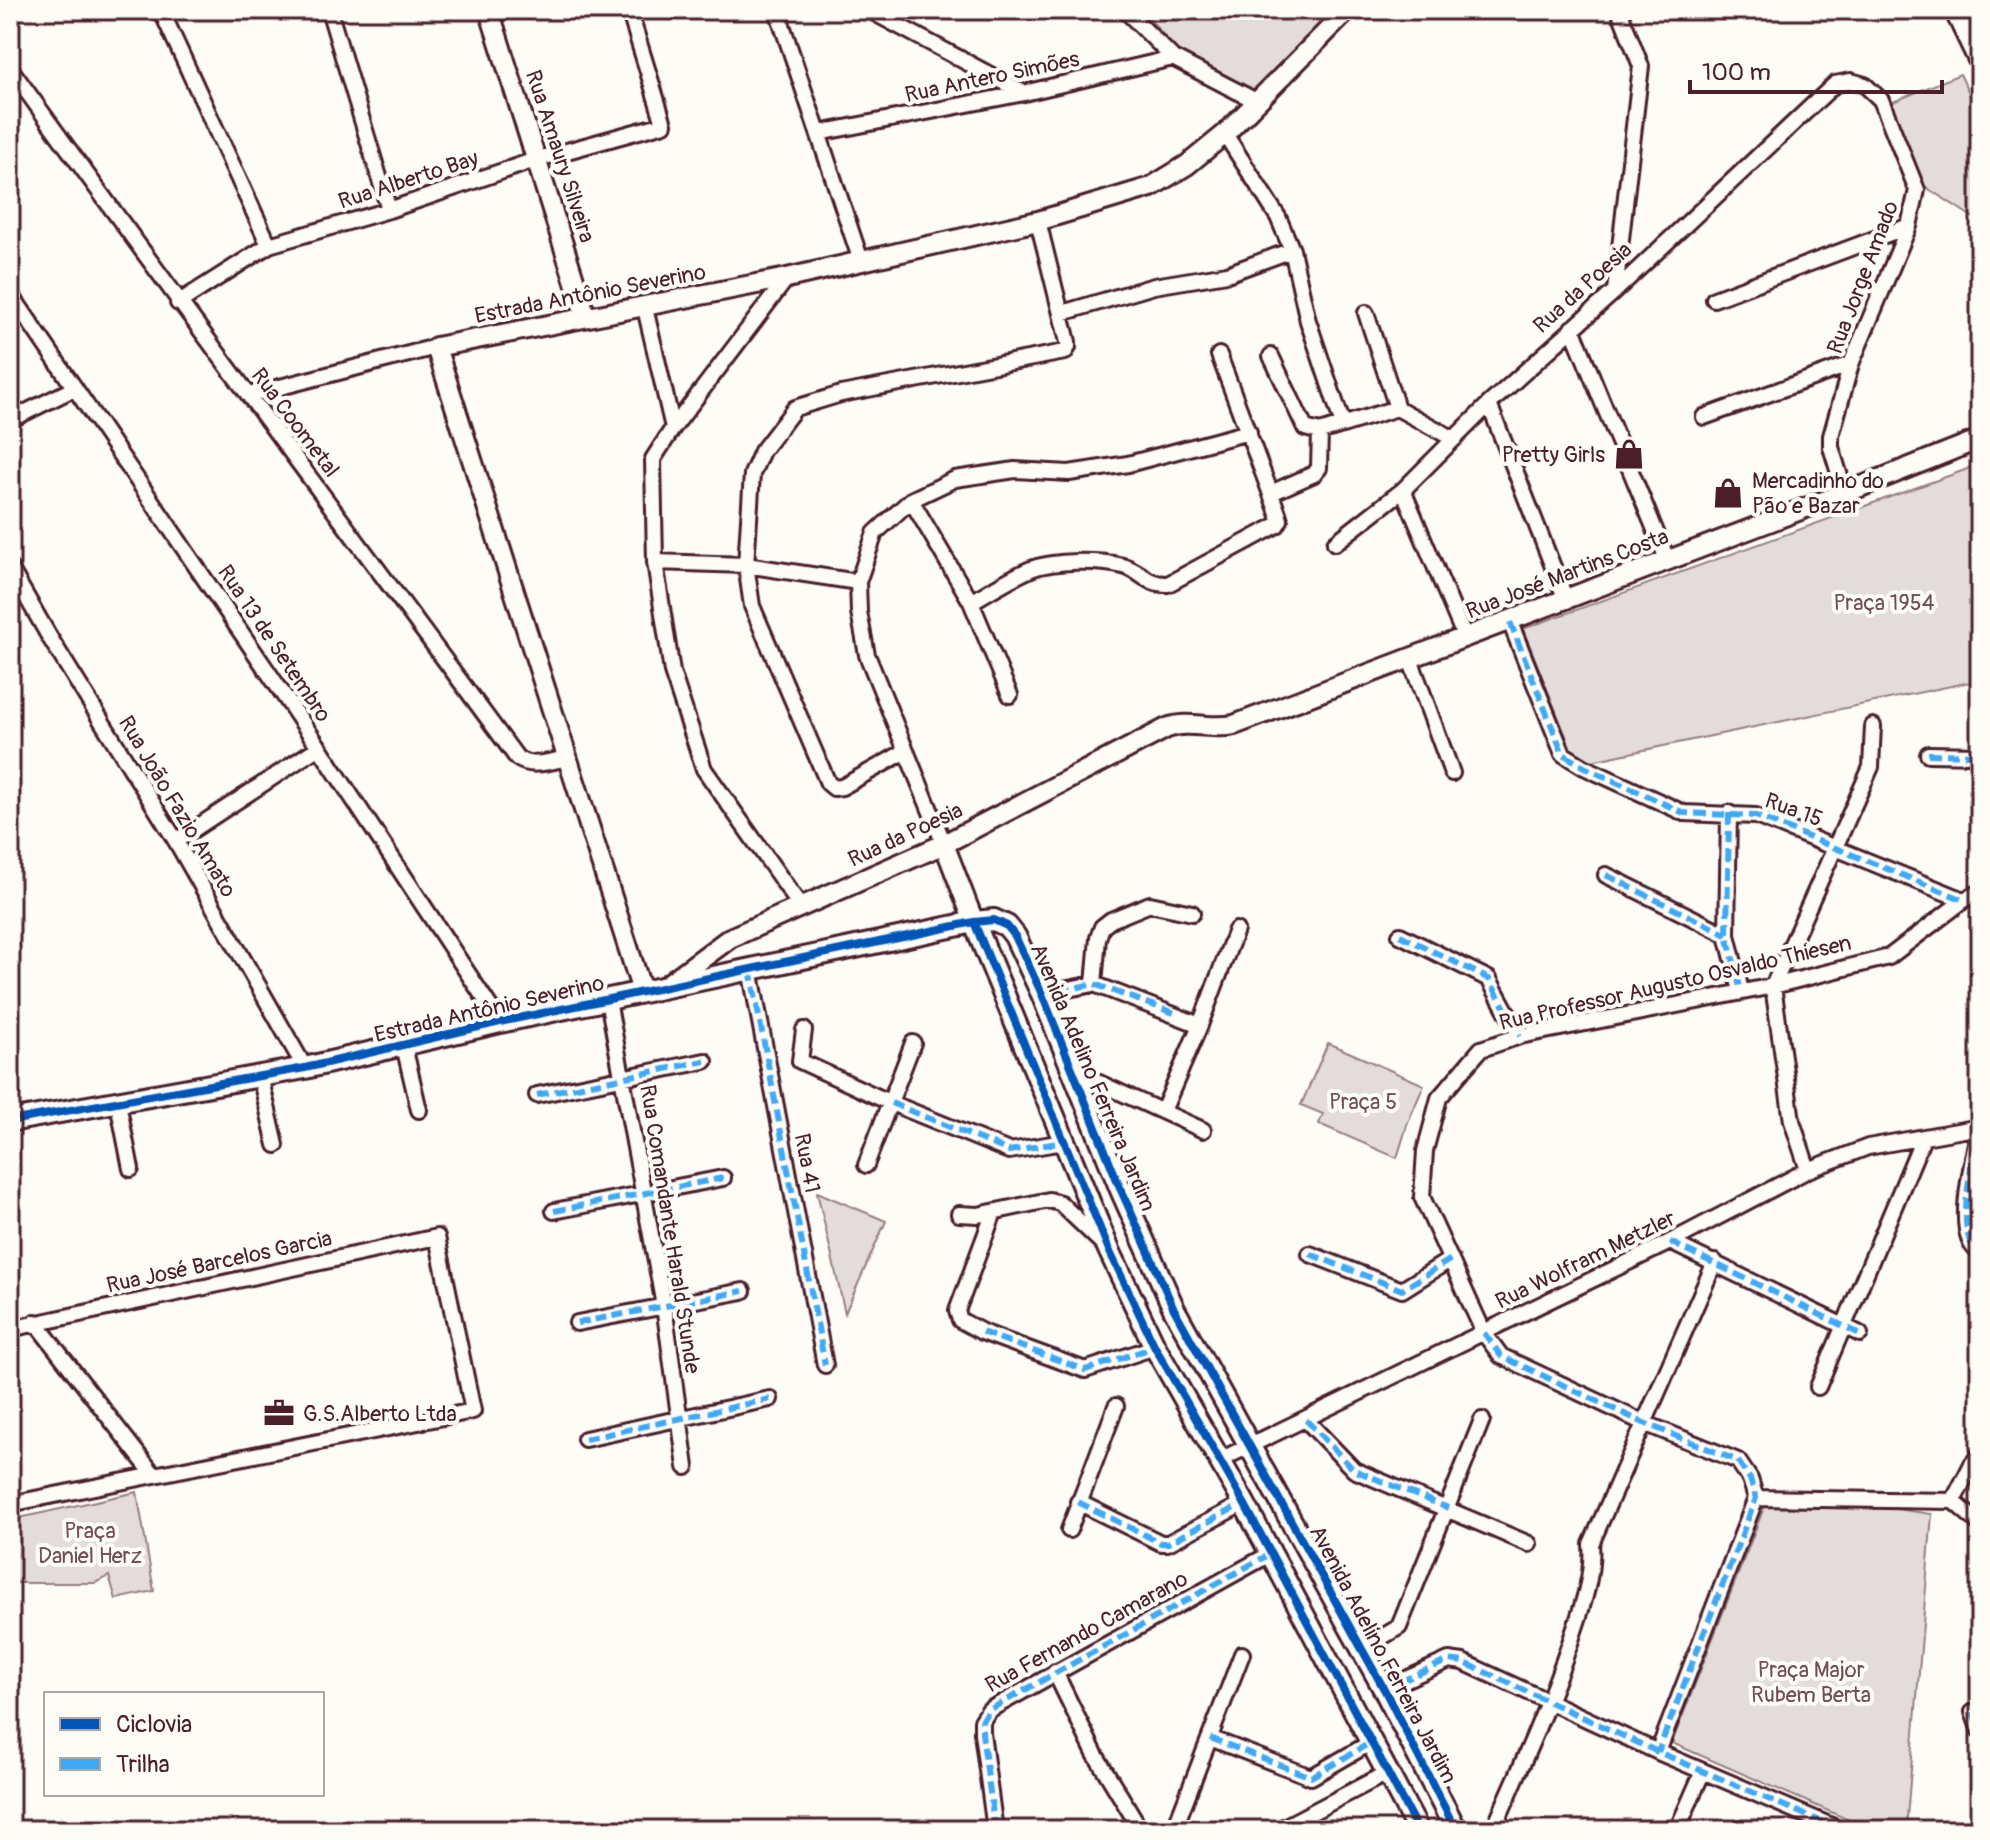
<svg xmlns="http://www.w3.org/2000/svg" width="1990" height="1840" font-family="Pangolin,sans-serif">
<style>
.green{fill:#e3dcda;stroke:#967e82;stroke-width:2}
.lines{fill:none;stroke-linecap:round;stroke-linejoin:round}
.minor-casing{stroke:#4a1f2b;stroke-width:20}
.tertiary-casing{stroke:#4a1f2b;stroke-width:24}
.secondary-casing{stroke:#4a1f2b;stroke-width:26}
.minor{stroke:#fdfcf7;stroke-width:14}
.tertiary{stroke:#fdfcf7;stroke-width:18}
.secondary{stroke:#fdfcf7;stroke-width:20}
.quiet{stroke:#3fa9f5;stroke-width:6;stroke-dasharray:12 6;stroke-linecap:butt}
.cycleway-casing{stroke:#fdfcf7;stroke-width:13}
.cycleway{stroke:#0057b8;stroke-width:8}
.labels{text-anchor:middle;stroke-width:8;stroke-linejoin:round;paint-order:stroke}
.street-label{font-size:22px;fill:#4a1f2b;stroke:#fdfcf7}
.poi-label{font-size:22px;fill:#4a1f2b;stroke:#fdfcf7;text-anchor:start}
.park-label{font-size:22px;fill:#704e57;stroke:#fdfcf7}
</style>
<rect width="100%" height="100%" fill="#fdfcf7"/>
<filter id="ink" filterUnits="userSpaceOnUse"><feTurbulence type="fractalNoise" baseFrequency=".0125" numOctaves="2"/><feDisplacementMap in="SourceGraphic" scale="16" xChannelSelector="R" yChannelSelector="G"/><feConvolveMatrix kernelMatrix="1 2 1 2 8 2 1 2 1" color-interpolation-filters="sRGB"/></filter>
<g filter="url(#ink)">
<path class="green" d="M1142,10H1334L1336,11L1256,93L1184,59Z
M1960,74L1980,116V219L1977,220L1921,184L1888,104Z
M1980,461V680L1577,764L1523,629L1965,470Z
M1328,1043L1424,1085L1408,1122L1397,1158L1319,1124L1323,1114L1301,1105Z
M817,1192L886,1221L845,1313Z
M137,1492L154,1591L116,1599L109,1576L95,1583H10V1520Z
M1767,1500L1845,1502L1932,1514L1906,1830H1872L1672,1743Z"/>
<g class="lines">
<g class="minor-casing">
<path id="minor" d="M161,10L269,245
M329,10L389,210
M777,10L861,261
M869,10L1024,93
M1125,10L1173,58L1256,101
M10,68C176,300 348,528 517,758C532,769 550,761 568,758
M819,133L1024,93L1173,58
M1225,134L1278,217L1292,250L1308,321L1343,425
M787,278L673,428L653,459L655,562L672,672L704,769L801,907
M1615,291L1641,66L1619,10
M10,293L319,747L500,1022
M1714,299L1909,226
M178,303L269,245L389,210L538,159L664,124L629,10
M645,308L673,428
M1062,313L1154,286L1227,274L1292,250
M1366,313L1397,408
M1572,328L1667,559
M1271,356L1305,428L1320,432L1397,408L1454,439
M249,395L436,347
M1489,404L1566,600
M1704,417L1851,364
M10,420L75,388
M1403,490L1465,638
M1271,493L1314,474L1319,468L1320,432
M911,500L971,602L1010,695
M1335,543L1403,490L1489,404L1615,291L1835,84L1851,81L1865,85L1881,100L1917,190L1909,226L1851,364L1831,436V447L1845,493
M655,562L746,565L858,582
M10,568L50,638L176,841L305,1068
M971,602C990,591 1010,578 1031,569C1055,560 1098,560 1123,566C1142,571 1146,585 1168,584L1277,525L1280,520L1278,513L1219,355
M1510,622L1563,754L1584,767L1684,813L1756,816L1964,900
M1410,659L1452,773
M906,751L842,787L834,788L828,783L752,606L746,565L752,474L762,451L795,408L841,394L1065,352L1068,347V342L1038,221
M1928,754L1980,755
M1729,813L1727,935L1741,991
M176,841L319,747
M944,844L867,655L859,612L858,582L875,533L911,500L955,479L1015,470L1069,473L1128,464L1249,432
M1606,875L1727,935
M1400,935L1489,979L1520,1036
M750,969L825,1365
M1094,984L1098,938L1102,927L1111,920L1150,904L1192,913
M1042,994L1094,984L1200,1025
M608,1000L664,1306L686,1467
M804,1030L800,1061L891,1103L1009,1151L1064,1142
M404,1046L419,1110
M1073,1071L1203,1130
M260,1076L276,1145
M537,1095L705,1061
M118,1103L131,1169
M1163,1111L1200,1025L1236,930
M1979,1127C1975,1154 1951,1239 1980,1252
M866,1165L913,1043
M1808,1170L1792,1121L1773,986L1871,767L1873,726
M554,1211L723,1178
M994,1212L957,1311L960,1320L982,1332L1085,1370L1155,1347
M959,1214L978,1215L1049,1200L1060,1203L1104,1245
M1670,1242L1860,1334
M1310,1254L1402,1290L1451,1259
M35,1322L154,1475
M577,1323L743,1291
M10,1329L437,1237L473,1411L10,1504
M1818,1387L1923,1138
M1306,1420L1354,1470L1529,1544
M585,1439L770,1399
M1220,1460L1670,1242L1808,1170L1868,1147L1980,1127
M1756,1498L1953,1501L1980,1524
M1953,1501L1972,1464L1980,1454
M1078,1502L1161,1543H1168L1244,1503
M1069,1530L1116,1406
M1362,1649L1399,1627L1482,1420
M1055,1672L1095,1754L1141,1830
M1384,1689L1449,1660L1463,1662L1658,1752L1841,1830
M1973,1712L1980,1731
M1210,1738L1311,1777L1370,1743
M1658,1752L1756,1498L1750,1479L1738,1461L1644,1423L1501,1356L1484,1333L1422,1197L1425,1151L1439,1098L1481,1049L1520,1036L1773,986L1889,957L1964,900L1980,892
M995,1830L982,1733V1721L989,1710L1270,1554
M1174,1830L1242,1654
M1278,1830L1387,1773
M1493,1830C1521,1767 1549,1705 1571,1640C1581,1610 1594,1576 1591,1544L1715,1262
M1677,1830L1703,1771"/>
</g>
<g class="tertiary-casing">
<path id="tertiary" d="M489,10L586,317
M1954,10L1980,64
M944,844L974,922
M665,986L730,938L944,844L1167,728C1189,720 1211,730 1234,725L1845,493L1980,439
M642,991L436,347L787,278L1038,221L1151,187L1187,165L1225,134L1348,10"/>
</g>
<g class="secondary-casing">
<path id="secondary" d="M974,922L1109,1250L1155,1347L1244,1503L1418,1830
M10,1121L305,1068L500,1022L974,922L994,920L1007,926L1015,936L1042,994L1121,1190L1174,1309L1384,1689L1456,1830"/>
</g>
<use href="#minor" class="minor"/>
<use href="#tertiary" class="tertiary"/>
<use href="#secondary" class="secondary"/>
<path class="quiet" d="M1976,55L1980,54
M1510,622L1563,754L1584,767L1684,813L1756,816L1964,900
M1928,754L1980,755
M1729,813L1727,935L1741,991
M1606,875L1727,935
M1400,935L1489,979L1520,1036
M750,969L825,1365
M1042,994L1094,984L1177,1014
M537,1095L705,1061
M891,1103L1009,1151L1064,1142
M1979,1127C1975,1154 1951,1239 1980,1252
M554,1211L723,1178
M1670,1242L1860,1334
M1310,1254L1402,1290L1451,1259
M577,1323L743,1291
M982,1332L1085,1370L1155,1347
M1484,1333L1501,1356L1644,1423L1738,1461L1750,1479L1756,1498L1658,1752
M1306,1420L1354,1470L1448,1508
M585,1439L770,1399
M1078,1502L1161,1543H1168L1244,1503
M1384,1689L1449,1660L1463,1662L1658,1752L1841,1830
M1973,1712L1980,1731
M1210,1738L1311,1777L1370,1743
M995,1830L982,1733V1721L989,1710L1270,1554"/>
<g class="cycleway-casing">
<path id="cycleway" d="M974,922L1109,1250L1155,1347L1244,1503L1418,1830
M10,1121L305,1068L500,1022L974,922L994,920L1007,926L1015,936L1042,994L1121,1190L1174,1309L1384,1689L1456,1830"/>
</g>
<use href="#cycleway" class="cycleway"/>
</g>
</g>
<defs>
<g id="shop-bare" transform="scale(2.4)"><path d="M-5-2.5h2.3a2.7 3.5 0 0 1 5.4 0H5L5.5 6h-11ZM-1.5-2.5h3a1.5 2.3 0 0 0-3 0Z" fill="#4a1f2b" stroke="#fdfcf7" stroke-width="2.5" paint-order="stroke"/></g>
<g id="office-bare" transform="scale(2.4)"><path d="M-6-3h4V-5.5h4V-3h4V5H-6ZM-1-4.5V-3h2v-1.5ZM-6 0V1H6V0Z" fill="#4a1f2b" stroke="#fdfcf7" stroke-width="2.5" paint-order="stroke"/></g>
</defs>
<g fill-rule="evenodd">
<use href="#shop-bare" x="1629" y="454"/>
<use href="#shop-bare" x="1728" y="493"/>
<use href="#office-bare" x="279" y="1413"/>
</g>
<g class="labels">
<g class="street-label">
<text transform="translate(992 76) rotate(-12)" y="8">Rua Antero Simões</text>
<text transform="translate(561 156) rotate(72)" y="8">Rua Amaury Silveira</text>
<text transform="translate(408 179) rotate(-18)" y="8">Rua Alberto Bay</text>
<text transform="translate(1862 277) rotate(-69)" y="8">Rua Jorge Amado</text>
<text transform="translate(1582 287) rotate(-42)" y="8">Rua da Poesia</text>
<text transform="translate(590 293) rotate(-11)" y="8">Estrada Antônio Severino</text>
<text transform="translate(296 422) rotate(53)" y="8">Rua Coometal</text>
<text transform="translate(1567 573) rotate(-21)" y="8">Rua José Martins Costa</text>
<text transform="translate(275 643) rotate(56)" y="8">Rua 13 de Setembro</text>
<text transform="translate(178 806) rotate(59)" y="8">Rua João Fazio Amato</text>
<text transform="translate(1794 809) rotate(20)" y="8">Rua 15</text>
<text transform="translate(905 834) rotate(-25)" y="8">Rua da Poesia</text>
<text transform="translate(1675 982) rotate(-13)" y="8">Rua Professor Augusto Osvaldo Thiesen</text>
<text transform="translate(489 1008) rotate(-13)" y="8">Estrada Antônio Severino</text>
<text transform="translate(1094 1077) rotate(67)" y="8">Avenida Adelino Ferreira Jardim</text>
<text transform="translate(808 1163) rotate(79)" y="8">Rua 41</text>
<text transform="translate(671 1229) rotate(81)" y="8">Rua Comandante Harald Stunde</text>
<text transform="translate(1585 1259) rotate(-26)" y="8">Rua Wolfram Metzler</text>
<text transform="translate(219 1261) rotate(-12)" y="8">Rua José Barcelos Garcia</text>
<text transform="translate(1086 1631) rotate(-29)" y="8">Rua Fernando Camarano</text>
<text transform="translate(1384 1654) rotate(62)" y="8">Avenida Adelino Ferreira Jardim</text>
</g>
<g class="poi-label">
<text x="1605" y="462" text-anchor="end">Pretty Girls</text>
<text x="1752" y="488">Mercadinho do<tspan x="1752" dy="25">Pão e Bazar</tspan></text>
<text x="303" y="1421">G.S.Alberto Ltda</text>
</g>
<g class="park-label">
<text x="1884" y="610">Praça 1954</text>
<text x="1363" y="1109">Praça 5</text>
<text x="90" y="1538">Praça<tspan x="90" dy="25">Daniel Herz</tspan></text>
<text x="1811" y="1677">Praça Major<tspan x="1811" dy="25">Rubem Berta</tspan></text>
</g>
</g>
<rect width="1990" height="1840" fill="none" stroke="#fdfcf7" stroke-width="40"/>
<rect x="20" y="20" width="1950" height="1800" fill="none" stroke="#4a1f2b" stroke-width="3" filter="url(#ink)"/>
<rect x="44" y="1692" width="280" height="104" fill="#fdfcf7" stroke="#b5a4a5" stroke-width="2"/>
<rect x="60" y="1718" width="40" height="12" fill="#0057b8" stroke="#b5a4a5" stroke-width="2"/>
<text x="116" y="1732" font-size="24" fill="#4a1f2b">Ciclovia</text>
<rect x="60" y="1758" width="40" height="12" fill="#3fa9f5" stroke="#b5a4a5" stroke-width="2"/>
<text x="116" y="1772" font-size="24" fill="#4a1f2b">Trilha</text>
<path d="M1690 80v12h252v-12" fill="none" stroke="#4a1f2b" stroke-width="4"/>
<text x="1702" y="80" font-size="24" fill="#4a1f2b" stroke="#fdfcf7" stroke-width="6" paint-order="stroke">100 m</text>
</svg>
